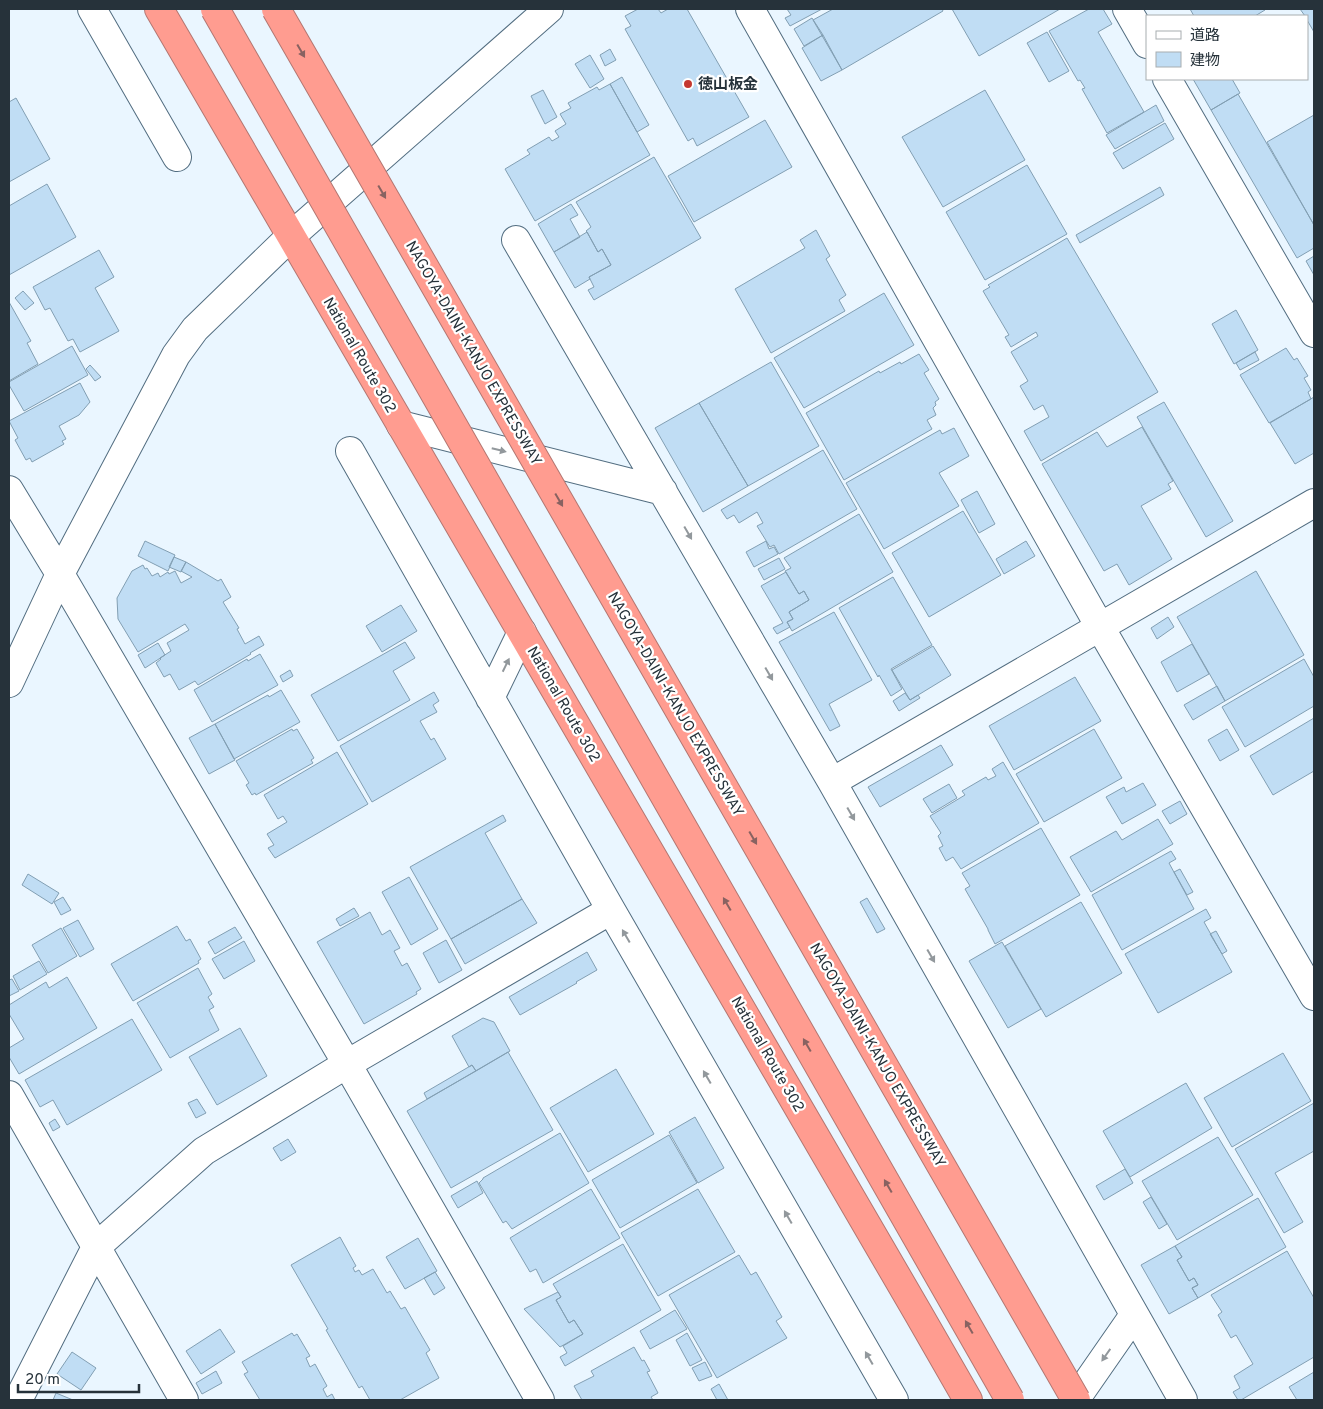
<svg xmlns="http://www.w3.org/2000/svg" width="1323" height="1409" font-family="Overpass,'Noto Sans JP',sans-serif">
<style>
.building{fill:#c0ddf4;stroke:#829fb3}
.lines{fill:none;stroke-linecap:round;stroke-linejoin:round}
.minor-casing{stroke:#526d80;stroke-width:30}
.highway-casing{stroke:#b37772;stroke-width:30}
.minor{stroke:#fff;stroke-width:28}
.highway{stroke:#ff9c90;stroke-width:28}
.highway-bridge-casing{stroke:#b37772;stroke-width:30;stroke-linecap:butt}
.highway-bridge{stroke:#ff9c90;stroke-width:28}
.oneway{fill:#886261}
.oneway2{fill:#92989c}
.poi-dot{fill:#c53830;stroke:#fff;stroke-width:2}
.labels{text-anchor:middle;stroke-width:4.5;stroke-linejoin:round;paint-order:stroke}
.poi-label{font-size:15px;font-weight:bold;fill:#26323a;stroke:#fff;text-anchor:start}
.street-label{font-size:15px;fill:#26323a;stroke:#fff}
</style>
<rect width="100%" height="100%" fill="#eaf6ff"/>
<path class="building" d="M638,9H658L661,13L668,9H687L749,117L697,146L693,138L688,141L625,29L631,26L625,16Z
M787,9H822L790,26L785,18L791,15Z
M833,9H942L943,11L842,70L813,20Z
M952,9H1060L979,56Z
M1089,9H1103L1112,24L1098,32L1144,112L1107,133L1082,89L1085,88L1080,80L1078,81L1049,31Z
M1190,9H1265V10L1255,16H1194Z
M1300,9H1314V32L1307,20V16H1305Z
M812,18L823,35L804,46L794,29Z
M1047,32L1069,71L1049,82L1027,43Z
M823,35L842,70L821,81L802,48Z
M610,49L616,60L605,66L600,55Z
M590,55L604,79L590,88L575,64Z
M622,77L649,125L637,132L610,84Z
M1193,79H1232L1240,93L1211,110Z
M610,84L650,155L535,221L505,169L530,154L527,150L549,137L552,141L559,137L555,131L566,124L560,114L571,108L568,103L597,87L599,90Z
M543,90L557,117L545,124L531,96Z
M985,90L1025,160L943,207L902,137Z
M1238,94L1314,225V248L1297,258L1211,110Z
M16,98L50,159L9,182V102Z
M1156,105L1164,121L1115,149L1106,135Z
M1314,115V225L1267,142Z
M765,120L792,167L694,222L668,176Z
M1165,123L1174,139L1123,169L1113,153Z
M654,157L701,238L594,300L588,290L594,287L589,277L611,265L602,249L598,252L587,232L586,231L591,227L576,202Z
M1027,165L1067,234L985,280L946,212Z
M47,184L76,237L9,275V206Z
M1160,187L1164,195L1080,243L1076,235Z
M571,204L578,215L570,219L580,237L554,252L538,224Z
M816,230L830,256L826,259L846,295L839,300L845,311L771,353L735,289L805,248L800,240Z
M587,232L598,252L602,249L611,265L589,277L590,279L575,288L554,252Z
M1067,238L1158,392L1041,461L1024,431L1049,417L1043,405L1034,410L1020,386L1028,381L1011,352L1038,336L1036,332L1011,347L1005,337L1009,335L983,291L990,287L988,285Z
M99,250L114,277L95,288L119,331L80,352L73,339L68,341L50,308L45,310L33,287Z
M1314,256V275L1306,261Z
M23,291L34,303L25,310L15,298Z
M884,293L914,345L804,408L774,358Z
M9,302L31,341L27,343L38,364L9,381Z
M1236,310L1258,350L1234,364L1212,324Z
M72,346L88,375L24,411L9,385V382Z
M1286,348L1294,360L1297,358L1308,376L1304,378L1311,390L1308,392L1311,399L1269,423L1240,375Z
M1255,352L1259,360L1240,370L1236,363Z
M919,354L929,370L924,373L939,399L935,402L936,405L933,408L936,415L927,420L932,429L844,480L806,413L879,371L880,373L900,362L901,364Z
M771,362L819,446L748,486L699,403Z
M90,365L101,377L95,381L86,369Z
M80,383L90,402L79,415L59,426L66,439L62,441L64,444L32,462L30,458L26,460L15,440L18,438L9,421Z
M1314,397V453L1295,464L1270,423Z
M1164,402L1233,521L1206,537L1137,417Z
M699,403L748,486L703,512L655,428Z
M1142,427L1173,481L1168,484L1171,489L1141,506L1172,559L1129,585L1117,564L1104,571L1042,464L1097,432L1107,447Z
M954,428L969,456L939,473L959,506L884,549L846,483L940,430L942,434Z
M823,450L857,509L779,554L774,545L770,547L757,526L763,523L757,512L739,523L734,515L727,519L721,510Z
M977,491L995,524L979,533L961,500Z
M963,511L1001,575L929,617L892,553Z
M859,514L893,572L792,631L787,622L793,619L789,612L809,600L804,591L799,594L785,571L791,568L784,558Z
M145,541L175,555L168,571L138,556Z
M766,541L769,549L774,547L778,554L754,567L746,552Z
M1026,541L1035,556L1004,574L996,559Z
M174,557L186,562L181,572L169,567Z
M779,558L785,569L764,580L758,569Z
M186,562L218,581L221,579L231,597L223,602L239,628L237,629L245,644L259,636L264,645L250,653L251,654L198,685L195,681L179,690L170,674L164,677L156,663L161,659L160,658L171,651L167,643L189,630L185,624L138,652L118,619L117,598L132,571L143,565L145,569L147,568L152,576L158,573L160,577L168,572L169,574L175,571L181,583L192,577L181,571Z
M1256,571L1304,655L1225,701L1177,617Z
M786,572L799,594L804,591L809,600L789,612L793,619L787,622L790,627L777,634L773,628L783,623L761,586Z
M893,577L932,645L891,669L902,689L891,696L879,675L878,677L839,608Z
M401,605L417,631L382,652L366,626Z
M834,612L872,680L829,704L840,726L830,731L779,642Z
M1168,617L1174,627L1157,639L1151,628Z
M405,642L415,658L393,671L410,700L338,741L311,695Z
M158,643L165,655L145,668L138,655Z
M1192,644L1209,674L1177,692L1161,662Z
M933,646L951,675L910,700L892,670Z
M260,654L278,685L212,722L194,690L247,659L248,661Z
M1304,659L1314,677V706L1245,747L1222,707Z
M290,670L293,676L283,682L280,676Z
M1075,677L1101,721L1014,770L989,726Z
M1217,686L1225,701L1193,720L1184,705Z
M281,690L300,722L234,759L215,724L268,695L269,697Z
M434,692L439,701L433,705L437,712L420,721L431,740L434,738L446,759L372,802L340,746Z
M905,693L910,700L918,695L920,698L899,711L893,701Z
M1314,718V771L1273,795L1250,756Z
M215,724L235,760L209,774L189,738Z
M292,729L293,731L297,729L314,758L311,760L313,763L256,795L255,793L252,795L246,785L249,783L236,761Z
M1094,729L1122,778L1044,822L1016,774Z
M1227,729L1239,750L1220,761L1208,740Z
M941,745L953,765L880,807L868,787Z
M337,752L368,804L275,858L268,848L274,845L267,834L287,822L283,816L278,819L264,795Z
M1003,762L1039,823L961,869L953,857L946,861L939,848L943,846L938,836L941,833L930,816L965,795L962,791L986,777L988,780L996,776L992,769Z
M1143,783L1156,805L1122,824L1106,797L1124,787L1126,792Z
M949,784L957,798L932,813L923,799Z
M1180,801L1187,814L1170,824L1162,811Z
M503,815L506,821L485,833L522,899L451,939L410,867Z
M1158,819L1173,844L1091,892L1070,857L1116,831L1122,840Z
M1041,828L1080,895L995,944L988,930V929L965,889L970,886L962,873Z
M1171,851L1176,859L1169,863L1194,909L1122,950L1092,895Z
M1180,869L1193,892L1187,895L1174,872Z
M28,874L59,893L52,904L22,885Z
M409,877L438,929L411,945L382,892Z
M63,897L71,910L61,915L54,902Z
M867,898L885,929L877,933L860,902Z
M522,899L537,923L465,964L451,939Z
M1081,902L1122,973L1046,1017L1005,946Z
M354,908L359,916L340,926L336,919Z
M1206,909L1211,918L1204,922L1232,972L1158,1013L1125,954Z
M370,912L382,935L390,930L400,948L394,951L402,966L407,963L421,989L416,992L417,994L364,1024L317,942Z
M78,920L94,949L80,957L63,928Z
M177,926L186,941L190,939L201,959L198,961L199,963L133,1001L111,964Z
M235,927L242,938L215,954L208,942Z
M61,928L77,956L48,973L32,945Z
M1216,931L1227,951L1222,954L1210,934Z
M446,940L462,970L439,983L423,953Z
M244,941L255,961L224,979L212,959Z
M1002,942L1041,1009L1008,1028L969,961Z
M587,952L597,970L576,982L577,983L520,1015L509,997Z
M39,961L47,974L20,990L13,976Z
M198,968L212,994L208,997L214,1007L209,1010L219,1030L170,1058L137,1003Z
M67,977L97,1028L19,1074L9,1057V1048L24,1039L9,1014V1005L46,982L49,988Z
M12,979L19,991L9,996V980Z
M483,1018L494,1022L510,1051L476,1071L472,1065L469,1067L452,1036Z
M132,1019L162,1070L67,1125L53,1100L40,1107L25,1080Z
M240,1028L267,1076L217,1105L189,1057Z
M508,1052L553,1130L451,1188L407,1111Z
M1283,1053L1311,1101L1232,1147L1204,1098Z
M472,1065L476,1071L427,1099L424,1093Z
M616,1069L654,1134L588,1172L550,1108Z
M1186,1083L1212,1128L1130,1177L1103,1131Z
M197,1099L206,1113L196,1118L188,1103Z
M1314,1103V1151L1275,1173L1303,1222L1284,1233L1235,1149Z
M695,1117L724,1168L698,1183L669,1132Z
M55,1119L60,1127L53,1131L49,1123Z
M560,1133L589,1183L512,1229L506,1221L503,1223L479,1183L483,1179V1178Z
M669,1135L697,1183L620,1228L592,1180Z
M1218,1137L1253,1195L1177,1240L1142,1181Z
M288,1139L296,1152L281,1161L273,1148Z
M1125,1169L1133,1183L1104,1200L1096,1186Z
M477,1181L483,1193L458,1208L451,1196Z
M591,1189L620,1238L543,1283L536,1269L530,1272L510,1238Z
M698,1189L735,1252L658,1296L621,1233Z
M1151,1197L1167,1224L1159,1229L1143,1202Z
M1258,1198L1286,1247L1198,1298L1192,1288L1198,1285L1194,1278L1189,1281L1177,1260L1182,1257L1175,1246Z
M340,1237L356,1266L353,1268L355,1272L359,1270L362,1275L373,1269L387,1293L390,1291L401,1309L405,1307L430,1350L426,1353L439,1378L400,1400H370L362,1386L359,1388L326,1330L328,1329L291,1265Z
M418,1238L437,1271L405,1289L386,1257Z
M623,1244L661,1310L565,1366L560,1357L567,1353L563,1346L583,1334L574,1320L569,1323L556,1300L561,1297L553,1284Z
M1175,1246L1182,1257L1177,1260L1189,1281L1194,1278L1198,1285L1192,1288L1198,1298L1169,1314L1141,1265Z
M1287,1251L1314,1298V1357L1241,1400H1238L1233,1392L1240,1388L1234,1376L1253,1364L1236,1335L1231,1338L1218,1315L1222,1312L1211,1295Z
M739,1255L751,1275L756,1272L782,1317L776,1321L787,1338L717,1378L669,1295Z
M435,1272L445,1288L434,1295L424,1278Z
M558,1292L561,1297L556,1300L569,1323L574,1320L583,1334L560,1347L524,1309Z
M675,1310L687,1329L650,1349L640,1331Z
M220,1329L235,1352L201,1374L186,1351Z
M292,1333L294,1336L297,1334L310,1356L306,1358L310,1367L315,1364L327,1386L323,1389L327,1397L332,1394L335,1400H260L244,1374L248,1372L242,1362Z
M687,1333L702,1360L690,1366L676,1340Z
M634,1347L642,1361L644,1360L650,1371L647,1372L658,1393L651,1397L653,1400H582L574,1386L594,1376L591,1371Z
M72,1352L96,1368L81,1390L57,1374Z
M705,1362L712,1376L699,1381L692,1368Z
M216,1371L222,1383L202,1394L196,1383Z
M1314,1372V1400H1297L1289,1387Z
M719,1384L728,1400H717L711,1389Z
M56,1393L73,1400H53Z"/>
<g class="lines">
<g class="minor-casing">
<path id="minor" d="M92,9L177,157
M750,9L1100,627L1314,996
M1127,9L1147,44
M1167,79L1314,333
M516,240L832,782L1183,1400
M401,425L663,491
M350,451L611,910L894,1400
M9,490L60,574L347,1064L540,1400
M9,683L60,574L176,355L195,329L291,236L549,9
M490,698L522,632
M832,782L1314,503
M9,1095L184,1400
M18,1400L96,1247L204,1151L347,1064L611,910
M1075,1400L1134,1315"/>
</g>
<g class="highway-casing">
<path id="highway" d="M159,9L918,1313L968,1400"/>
</g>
<use href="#minor" class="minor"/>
<use href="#highway" class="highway"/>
<g class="highway-bridge-casing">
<path id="highway-bridge" d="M215,9L1010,1400
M276,9L1076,1400"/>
</g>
<use href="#highway-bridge" class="highway-bridge"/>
</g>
<defs><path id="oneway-solid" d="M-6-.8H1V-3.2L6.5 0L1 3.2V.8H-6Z" transform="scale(1.25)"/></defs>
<g class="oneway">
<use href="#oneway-solid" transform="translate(301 51) rotate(60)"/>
<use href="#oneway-solid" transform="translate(382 192) rotate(60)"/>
<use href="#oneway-solid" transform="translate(559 500) rotate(60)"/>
<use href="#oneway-solid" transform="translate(753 838) rotate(60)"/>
<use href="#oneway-solid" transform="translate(727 904) rotate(-120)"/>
<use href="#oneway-solid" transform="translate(807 1045) rotate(-120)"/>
<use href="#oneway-solid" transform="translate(888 1186) rotate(-120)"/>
<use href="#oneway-solid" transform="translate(969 1327) rotate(-120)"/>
</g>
<g class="oneway2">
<use href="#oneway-solid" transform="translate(499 450) rotate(14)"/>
<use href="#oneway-solid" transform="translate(688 533) rotate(60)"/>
<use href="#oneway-solid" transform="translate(506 665) rotate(-64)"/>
<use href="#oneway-solid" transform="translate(769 674) rotate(60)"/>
<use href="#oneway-solid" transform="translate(851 814) rotate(60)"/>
<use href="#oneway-solid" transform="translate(626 936) rotate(-120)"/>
<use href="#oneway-solid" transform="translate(931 956) rotate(60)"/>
<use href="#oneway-solid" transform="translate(707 1077) rotate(-120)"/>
<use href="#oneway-solid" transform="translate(788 1217) rotate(-120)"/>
<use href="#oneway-solid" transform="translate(1106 1355) rotate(125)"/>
<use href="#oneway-solid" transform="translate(869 1358) rotate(-120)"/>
</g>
<circle class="poi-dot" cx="688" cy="84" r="5"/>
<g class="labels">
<g class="poi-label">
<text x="698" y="89">徳山板金</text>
</g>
<g class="street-label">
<text transform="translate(474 353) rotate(60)" y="5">NAGOYA-DAINI-KANJO EXPRESSWAY</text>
<text transform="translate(360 355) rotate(60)" y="5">National Route 302</text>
<text transform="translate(564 704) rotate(60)" y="5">National Route 302</text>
<text transform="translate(676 704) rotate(60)" y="5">NAGOYA-DAINI-KANJO EXPRESSWAY</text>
<text transform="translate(768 1054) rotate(60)" y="5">National Route 302</text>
<text transform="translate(878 1055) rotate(60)" y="5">NAGOYA-DAINI-KANJO EXPRESSWAY</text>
</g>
</g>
<rect width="1323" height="1409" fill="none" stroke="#26323a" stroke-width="20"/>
<rect x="1146" y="15" width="162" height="65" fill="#ffffff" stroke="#a8adb0"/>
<rect x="1156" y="31" width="25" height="8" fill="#ffffff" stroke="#a8adb0"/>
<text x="1190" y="40" font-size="15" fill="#26323a">道路</text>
<rect x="1156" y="52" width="25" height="15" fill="#c0ddf4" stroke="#a8adb0"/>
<text x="1190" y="65" font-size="15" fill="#26323a">建物</text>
<path d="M18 1384v8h121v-8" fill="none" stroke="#26323a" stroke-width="2.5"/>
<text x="25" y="1384" font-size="15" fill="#26323a" stroke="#ffffff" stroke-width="4" paint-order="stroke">20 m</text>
</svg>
